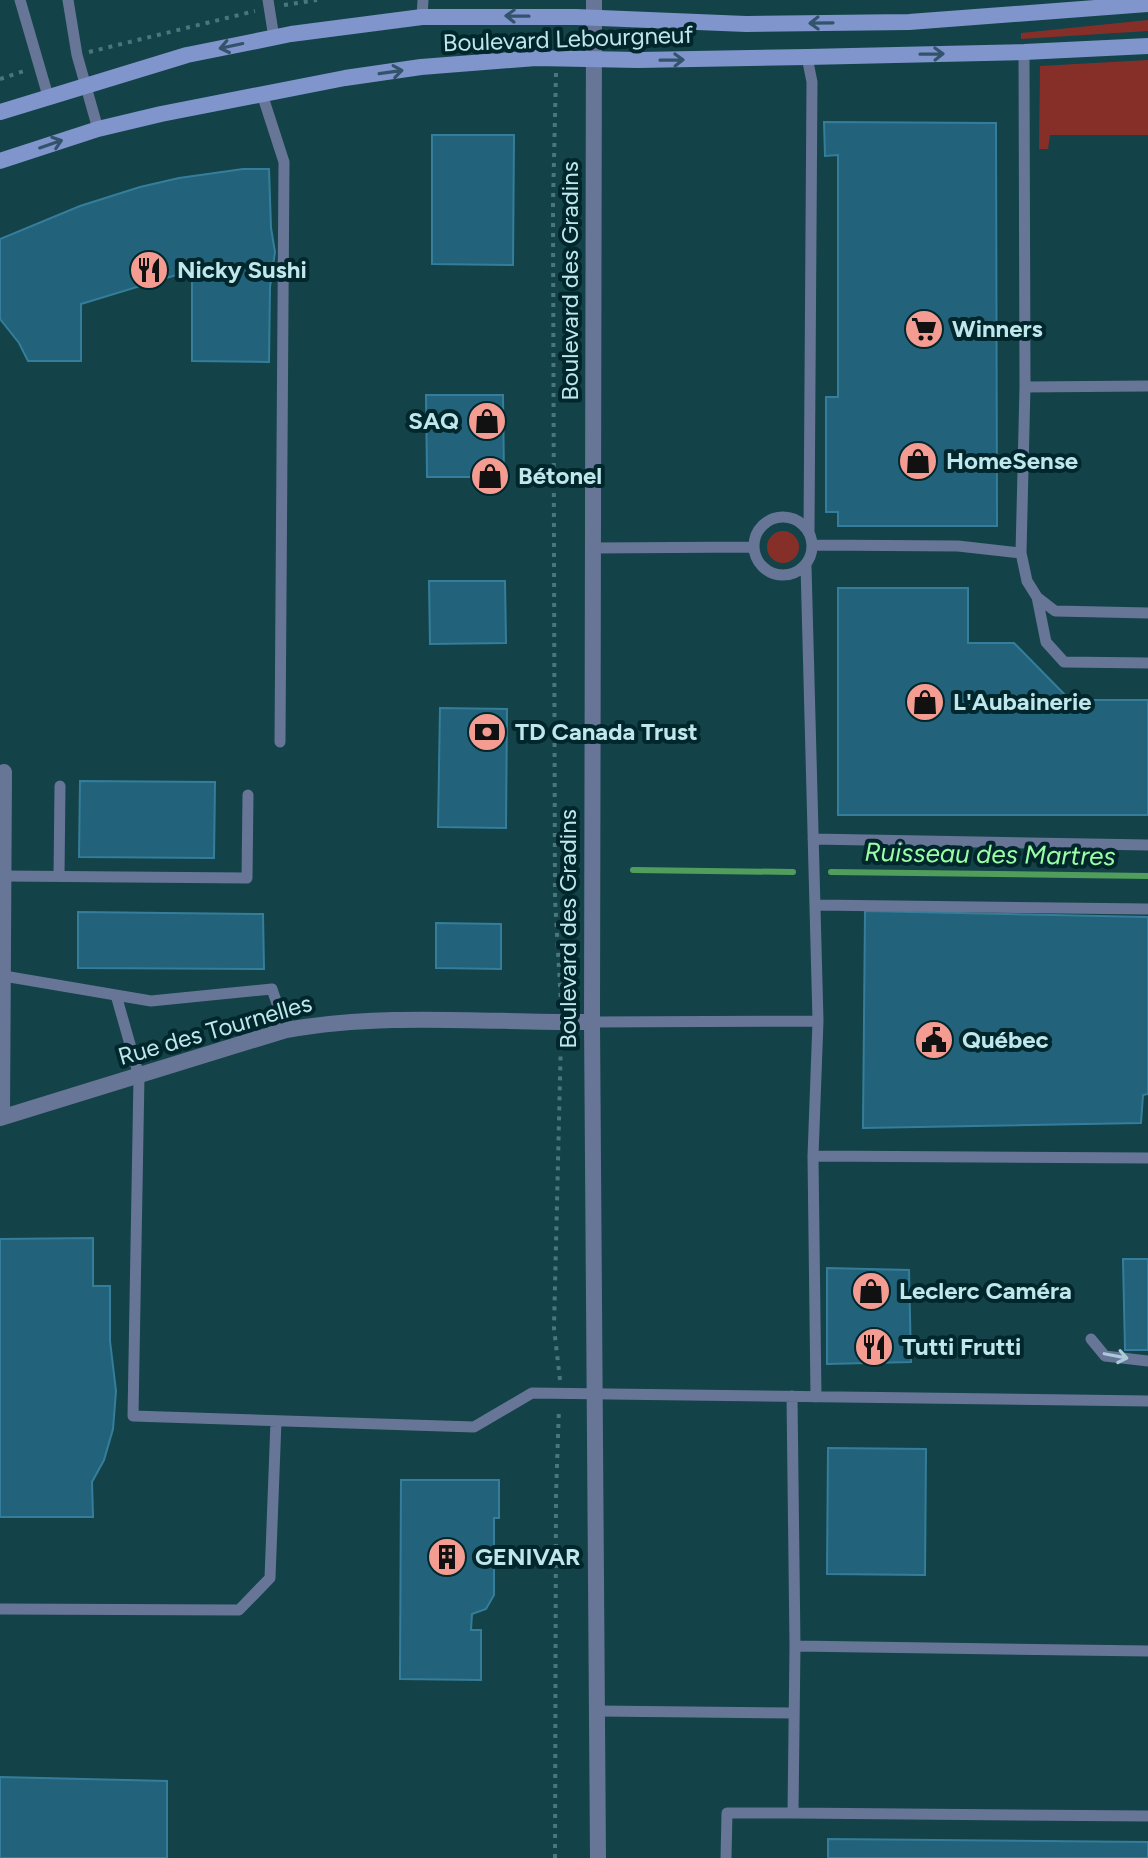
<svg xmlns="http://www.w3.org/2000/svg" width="1148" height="1858" font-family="Figtree,sans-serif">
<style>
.green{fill:#862f29}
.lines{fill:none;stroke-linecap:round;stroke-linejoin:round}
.stream{stroke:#519e5c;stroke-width:6}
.building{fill:#22627a;stroke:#357e9b;stroke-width:2}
.path{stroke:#4a777c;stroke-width:4;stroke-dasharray:4 6;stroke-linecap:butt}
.service{stroke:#677597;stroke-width:11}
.minor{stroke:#677597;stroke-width:16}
.tertiary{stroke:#677597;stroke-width:16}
.secondary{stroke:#7f95cb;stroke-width:16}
.oneway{stroke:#33536c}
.oneway2{stroke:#a9cad7}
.labels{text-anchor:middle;stroke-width:8;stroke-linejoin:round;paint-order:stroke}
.street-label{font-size:24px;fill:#bfe7ec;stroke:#01272c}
.poi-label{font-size:24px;font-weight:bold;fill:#bfe7ec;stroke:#01272c;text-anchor:start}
.water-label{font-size:26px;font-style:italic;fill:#99fea5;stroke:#01272c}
</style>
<rect width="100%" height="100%" fill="#134248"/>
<path class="green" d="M1148,20V31L1021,39V33Z
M1148,60V135H1050L1048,149H1039L1040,66Z
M767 547a16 16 0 1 1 32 0a16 16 0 1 1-32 0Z"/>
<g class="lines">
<path class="stream" d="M633,870L793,872
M831,872L1148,876"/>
</g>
<path class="building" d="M824,122L996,123L997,526H838V512H826V397H838V155L825,156Z
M432,135H514L513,265L432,264Z
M243,169H269L271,228L275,252L270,287L269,362L192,361V277L186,272L81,304V361H28L19,343L0,319V239L80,206L140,187L179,178Z
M426,395H503L504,477H427Z
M429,581H505L506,643L430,644Z
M838,588H968V643H1014L1070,700H1148V815H838Z
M440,708L507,709L506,828L438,827Z
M80,781L215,782L214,858L79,857Z
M865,911L1148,917V1094L1143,1095L1141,1123L863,1128Z
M78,912L263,914L264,969L78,968Z
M436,923L501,924V969L436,968Z
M93,1238V1286H110V1341L116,1391L113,1429L104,1460L92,1482L93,1517H0V1239Z
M1123,1259H1148V1350H1125Z
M827,1268L909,1270L911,1362L827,1364Z
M828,1448L926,1449L925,1575L827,1574Z
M401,1480H499V1518H494V1595L486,1609L472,1614L471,1630H481V1680L400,1679Z
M0,1777L167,1781V1858H0Z
M828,1839L1148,1842V1858H828Z"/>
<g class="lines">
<path class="path" d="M284,5L317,0
M89,52L255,11
M556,73L553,203L555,899L561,1004
M0,79L27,70
M560,1380L554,1328L561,1037
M555,1858L556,1494L559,1408"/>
<path class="service" d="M20,0L48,96
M68,0L77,55L98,129
M268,0L274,38
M422,17L423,0
M1024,52L1025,387L1021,553L1027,581L1037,597L1055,611L1148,613
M807,57L812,82L809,532
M262,94L284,162L280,742
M1025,387L1148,386
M754 546a29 29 0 1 1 58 0a29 29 0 1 1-58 0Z
M813,545L958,546L1021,553
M594,548L754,547
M806,566L818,1021L813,1156L816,1397
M1037,597L1046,642L1064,662L1148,663
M813,839L1148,845
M4,876L247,878L248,795
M59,876L60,786
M815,905L1148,909
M4,976L151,1001L272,989L286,1030
M116,995L139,1076L133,1416L474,1427L532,1393L1148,1401
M592,1022L818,1021
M813,1156L1148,1158
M1091,1339L1105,1356L1148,1361
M792,1396L795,1646L793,1813L1148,1816
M0,1609L239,1610L270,1578L276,1421
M795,1646L1148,1651
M597,1711L794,1713
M726,1858L727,1813H793"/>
<path class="minor" d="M594,0V18
M2,1117L4,772
M0,1118L286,1030C387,1012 490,1023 592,1022"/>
<path class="tertiary" d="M594,18L592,1022L598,1858"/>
<path class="secondary" d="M0,112L187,55L291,34L422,17H576L746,24L909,22L1148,4
M0,161L98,129L161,114L345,78L421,67L536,58L638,60L807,57L1024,52L1148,46"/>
</g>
<defs><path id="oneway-shaft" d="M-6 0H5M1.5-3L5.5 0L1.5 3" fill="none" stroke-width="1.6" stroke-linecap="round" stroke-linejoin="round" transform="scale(2)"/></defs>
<g class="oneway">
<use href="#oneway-shaft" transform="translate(517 16) rotate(-179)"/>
<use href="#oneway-shaft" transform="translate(821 23) rotate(179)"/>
<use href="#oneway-shaft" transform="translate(231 46) rotate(168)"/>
<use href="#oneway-shaft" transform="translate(932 54) rotate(-1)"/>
<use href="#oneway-shaft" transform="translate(672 60) rotate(-1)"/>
<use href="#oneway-shaft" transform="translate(391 72) rotate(-8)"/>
<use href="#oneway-shaft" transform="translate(51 144) rotate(-19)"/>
</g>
<use class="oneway2" href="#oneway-shaft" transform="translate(1116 1356) rotate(11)"/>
<defs>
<g id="restaurant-disc" transform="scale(2)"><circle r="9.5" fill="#f59c92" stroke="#01272c"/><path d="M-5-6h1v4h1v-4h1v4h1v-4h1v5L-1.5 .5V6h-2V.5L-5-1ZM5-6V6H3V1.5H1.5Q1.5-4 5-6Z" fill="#111"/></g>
<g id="supermarket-disc" transform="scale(2)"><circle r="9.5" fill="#f59c92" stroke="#01272c"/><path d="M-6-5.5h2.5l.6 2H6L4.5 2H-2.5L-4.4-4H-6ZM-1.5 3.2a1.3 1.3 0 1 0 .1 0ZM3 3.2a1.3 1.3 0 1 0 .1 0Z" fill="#111"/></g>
<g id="shop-disc" transform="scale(2)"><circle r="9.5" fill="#f59c92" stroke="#01272c"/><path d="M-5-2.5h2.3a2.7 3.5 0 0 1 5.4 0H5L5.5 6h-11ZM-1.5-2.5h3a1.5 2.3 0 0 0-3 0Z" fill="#111"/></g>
<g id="bank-disc" transform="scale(2)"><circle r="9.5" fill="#f59c92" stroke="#01272c"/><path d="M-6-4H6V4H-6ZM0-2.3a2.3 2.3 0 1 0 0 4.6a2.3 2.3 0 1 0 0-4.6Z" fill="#111"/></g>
<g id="civic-disc" transform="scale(2)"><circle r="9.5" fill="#f59c92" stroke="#01272c"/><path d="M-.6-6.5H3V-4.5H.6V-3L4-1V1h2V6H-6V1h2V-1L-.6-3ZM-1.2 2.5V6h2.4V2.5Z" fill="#111"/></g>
<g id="building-disc" transform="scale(2)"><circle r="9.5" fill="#f59c92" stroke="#01272c"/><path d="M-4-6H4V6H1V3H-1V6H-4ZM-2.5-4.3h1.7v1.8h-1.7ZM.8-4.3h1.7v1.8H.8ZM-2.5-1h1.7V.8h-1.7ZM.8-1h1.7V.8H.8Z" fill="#111"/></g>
</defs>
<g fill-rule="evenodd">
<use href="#restaurant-disc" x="149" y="270"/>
<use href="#supermarket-disc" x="924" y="329"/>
<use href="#shop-disc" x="487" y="421"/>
<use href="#shop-disc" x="918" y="461"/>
<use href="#shop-disc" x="490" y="476"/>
<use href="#shop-disc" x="925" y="702"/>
<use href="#bank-disc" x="487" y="732"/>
<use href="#civic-disc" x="934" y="1040"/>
<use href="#shop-disc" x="871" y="1291"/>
<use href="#restaurant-disc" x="874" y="1347"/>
<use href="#building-disc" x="447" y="1557"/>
</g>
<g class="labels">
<g class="street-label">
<text transform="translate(568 39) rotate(-2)" y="8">Boulevard Lebourgneuf</text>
<text transform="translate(570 281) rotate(-90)" y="8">Boulevard des Gradins</text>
<text transform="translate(568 929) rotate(-90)" y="8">Boulevard des Gradins</text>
<text transform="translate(215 1030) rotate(-16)" y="8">Rue des Tournelles</text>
</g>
<g class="poi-label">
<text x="177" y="278">Nicky Sushi</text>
<text x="952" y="337">Winners</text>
<text x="459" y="429" text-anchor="end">SAQ</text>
<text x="946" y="469">HomeSense</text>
<text x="518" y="484">Bétonel</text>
<text x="953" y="710">L'Aubainerie</text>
<text x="515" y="740">TD Canada Trust</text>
<text x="962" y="1048">Québec</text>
<text x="899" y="1299">Leclerc Caméra</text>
<text x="902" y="1355">Tutti Frutti</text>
<text x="475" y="1565">GENIVAR</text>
</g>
<g class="water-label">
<text transform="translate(990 854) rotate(1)" y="9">Ruisseau des Martres</text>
</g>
</g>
</svg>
